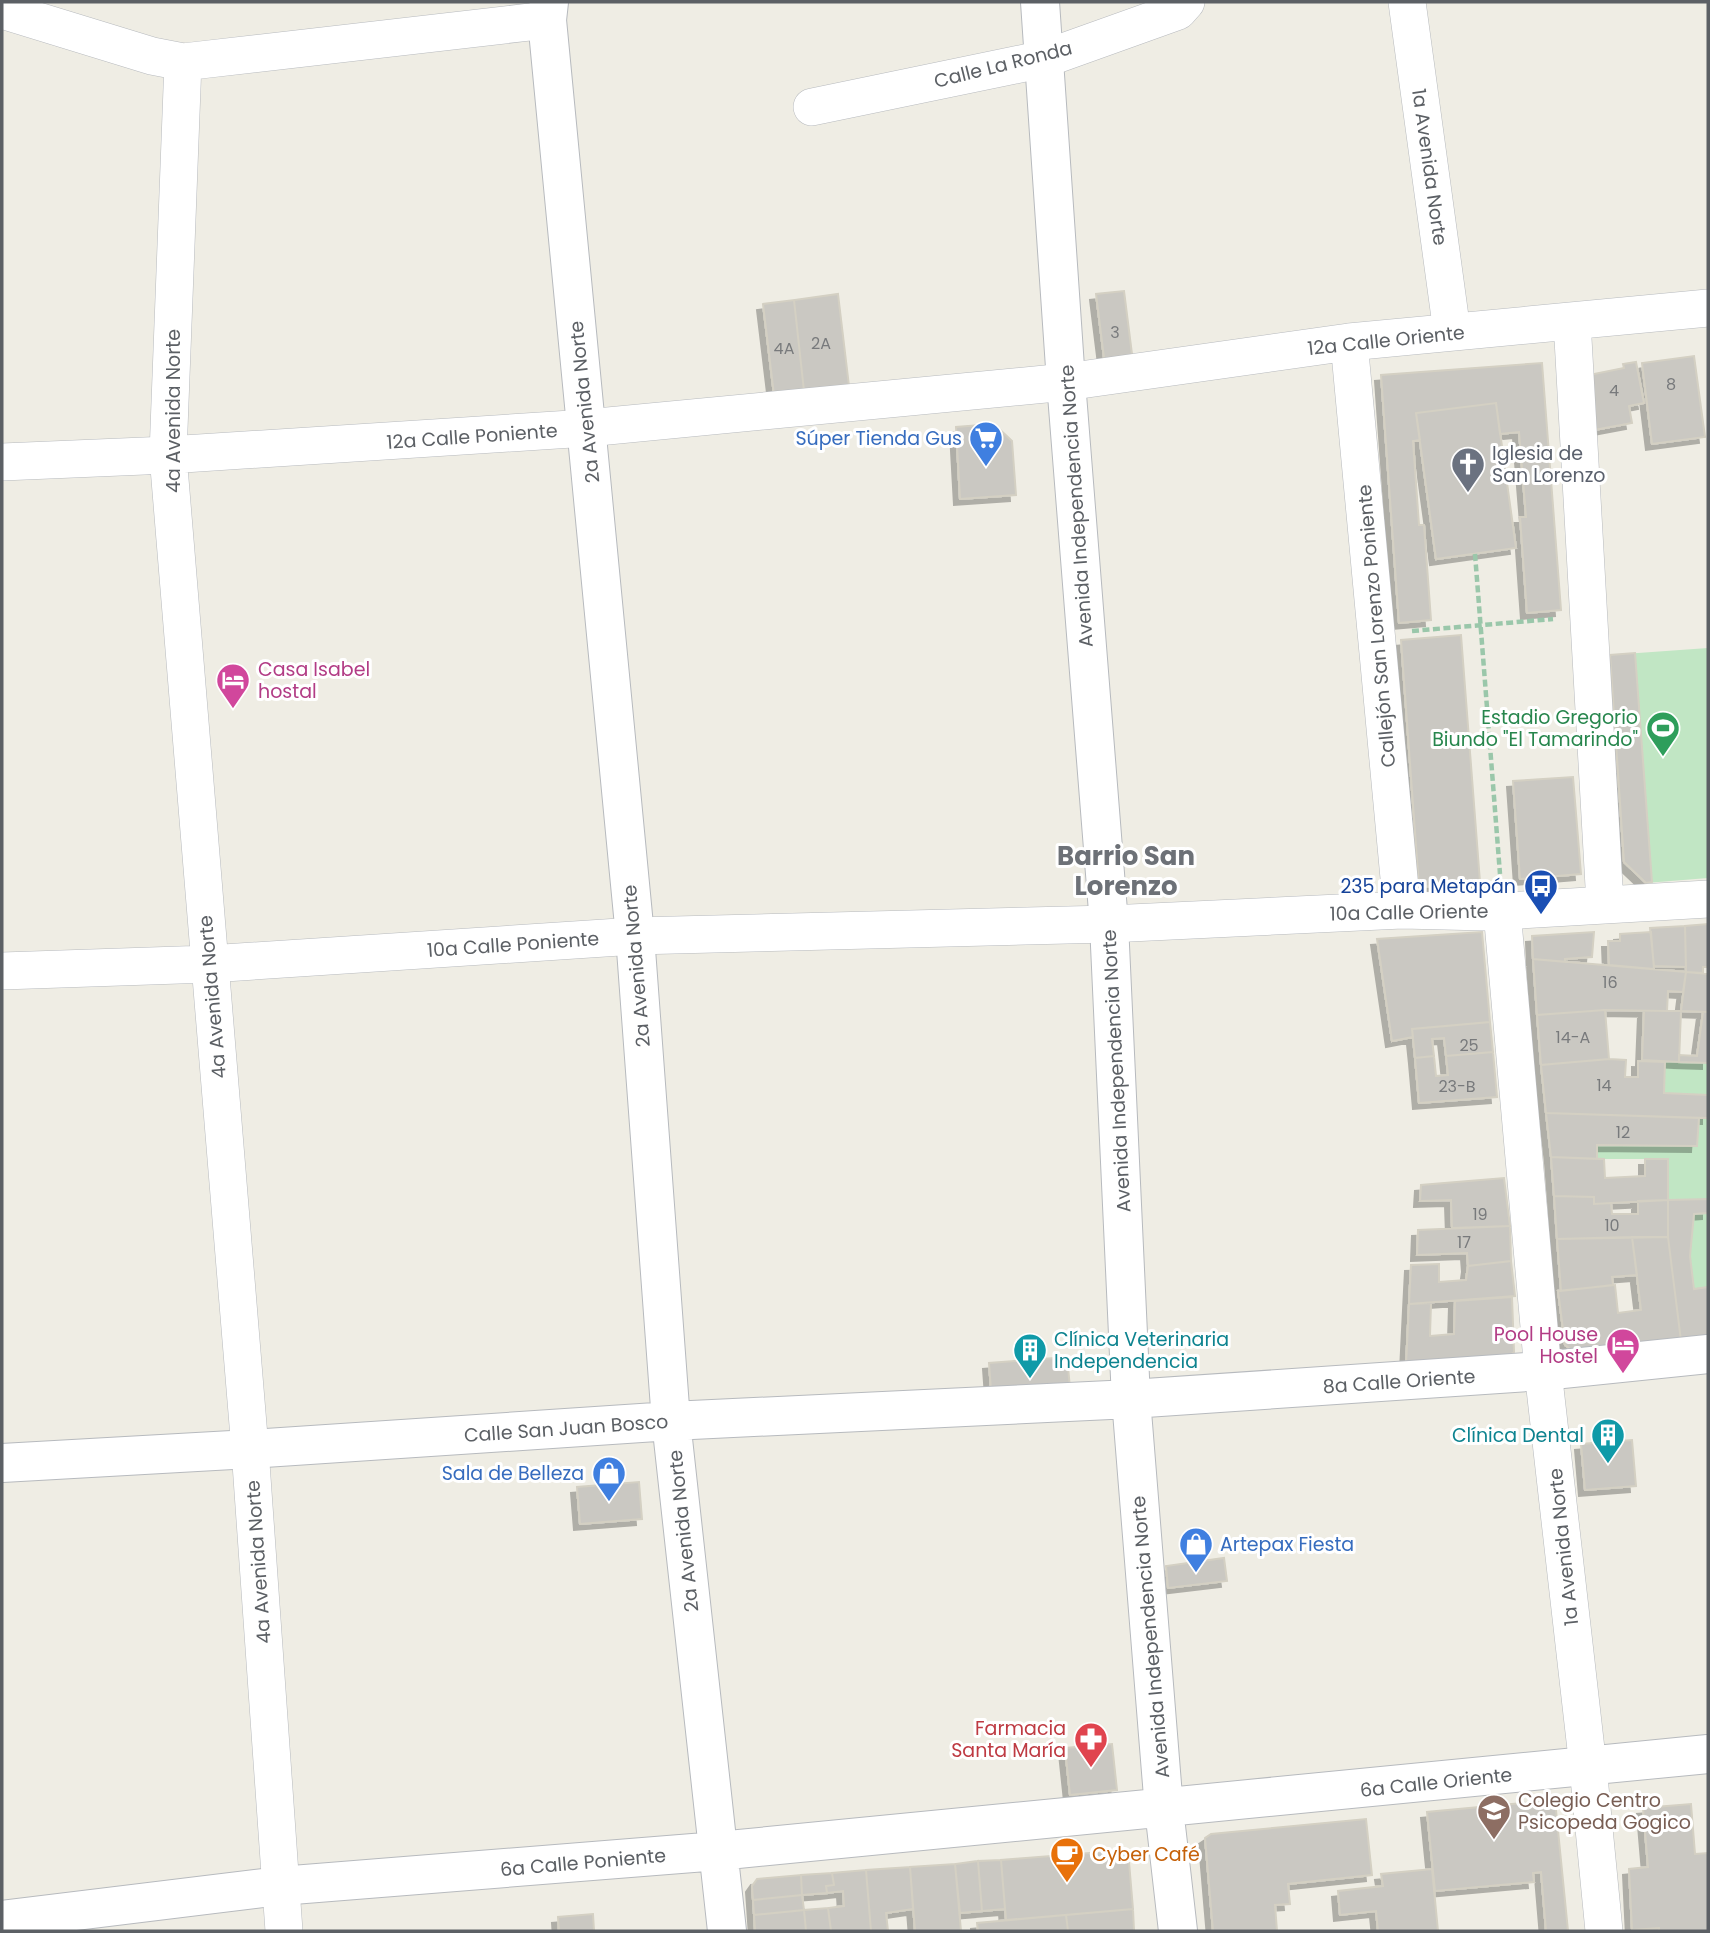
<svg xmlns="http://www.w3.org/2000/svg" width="1710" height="1933" font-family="Poppins,sans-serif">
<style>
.green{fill:#c1e6c4}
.building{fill:#cac8c2;stroke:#d4d0c3;stroke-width:2;filter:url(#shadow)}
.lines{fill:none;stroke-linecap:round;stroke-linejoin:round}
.minor-casing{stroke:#b7babe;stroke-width:38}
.tertiary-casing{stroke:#b7babe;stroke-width:40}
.path{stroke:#9ac7aa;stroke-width:4.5;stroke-dasharray:7 3.5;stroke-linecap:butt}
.minor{stroke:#fff;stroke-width:37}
.tertiary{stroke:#fff;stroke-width:38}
.labels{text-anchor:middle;stroke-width:6;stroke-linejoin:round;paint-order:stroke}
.number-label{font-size:16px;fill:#787a7c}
.street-label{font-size:19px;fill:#5c6065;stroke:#fff}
.shop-label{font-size:19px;fill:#366cbe;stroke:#fff;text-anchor:end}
.worship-label{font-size:19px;fill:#5b616d;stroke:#fff;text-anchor:start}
.hotel-label{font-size:19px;fill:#b23c85;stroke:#fff;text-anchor:start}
.leisure-label{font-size:19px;fill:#27864d;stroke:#fff;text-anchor:end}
.transit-label{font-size:19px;fill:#164399;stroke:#fff;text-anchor:end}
.culture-label{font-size:19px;fill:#0d838f;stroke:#fff;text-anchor:start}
.health-label{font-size:19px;fill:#be3a42;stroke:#fff;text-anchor:end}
.education-label{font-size:19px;fill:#785e54;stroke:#fff;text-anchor:start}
.food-label{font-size:19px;fill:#c56008;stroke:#fff;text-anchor:start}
.district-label{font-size:26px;font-weight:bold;fill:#6d7177;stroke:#fff}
</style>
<defs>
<filter id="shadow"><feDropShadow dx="-6" dy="6" stdDeviation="0" flood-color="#0004"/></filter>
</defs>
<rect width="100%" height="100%" fill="#efede4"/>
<path class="green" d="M1708,648V878L1646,883L1624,862L1610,655Z
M1665,1062L1708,1063V1095L1664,1093Z
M1699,1118H1708V1199L1668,1200V1159H1597V1145L1696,1146Z
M1708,1213V1287L1694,1289L1690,1256L1694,1214Z"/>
<path class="building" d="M1124,291L1134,370L1106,374L1096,294Z
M838,294L849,386L804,391L794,300Z
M794,300L804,391L774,395L763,304Z
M1694,356L1705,437L1652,444L1642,363Z
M1636,362L1644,403L1629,406L1632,423L1594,430L1584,376L1624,368L1623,364Z
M1542,363L1561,610L1527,613L1520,517H1526L1519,432L1500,434L1496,403L1416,413L1420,440L1413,441L1419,525H1424L1431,620L1399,623L1381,375Z
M1496,403L1516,548L1436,559L1416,413Z
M994,424L1012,441L1016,495L960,499L956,427Z
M1461,635L1480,882L1419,887L1401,640Z
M1635,653L1652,882L1646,883L1624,862L1610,655Z
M1573,777L1581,874L1520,879L1513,781Z
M1708,924V967H1703V973L1686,972L1685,926Z
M1685,926L1686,967L1654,966L1650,928Z
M1482,932L1490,1022L1412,1029L1413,1037L1392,1041L1377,939Z
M1594,932L1592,957L1565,959V962L1533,959L1532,936Z
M1651,932L1654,969L1609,965L1608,941H1620V934Z
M1533,959L1686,972L1683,992L1668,991L1667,1011L1605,1010L1537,1015Z
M1686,972L1708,974V1012L1681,1011Z
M1605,1010L1609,1059L1541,1065L1537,1015Z
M1644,1011H1681L1679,1062L1642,1060Z
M1703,1012H1708V1063L1679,1062V1055L1697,1056Z
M1490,1022L1493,1052L1446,1056L1444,1038L1432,1039L1434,1056L1415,1058L1412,1029Z
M1493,1052L1497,1097L1419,1103L1415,1058L1434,1056L1436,1076L1448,1075L1446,1056Z
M1609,1059L1626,1060L1625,1077H1638V1061L1665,1062L1664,1093L1708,1095V1118L1546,1113L1541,1065Z
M1546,1113L1699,1118L1697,1146L1597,1145V1159L1551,1157Z
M1551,1157L1604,1159L1605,1178L1645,1176V1159H1668V1200L1594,1204V1197L1554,1196Z
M1504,1178L1510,1226L1452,1228L1451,1200L1420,1201L1421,1185Z
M1554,1196L1594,1197V1204L1611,1203L1612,1214H1638V1201L1668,1200V1237L1557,1239Z
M1708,1199V1213L1694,1214L1690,1256L1694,1289L1708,1287V1339L1681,1341L1668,1237V1200Z
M1510,1226L1511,1261L1468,1266L1467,1253L1417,1255L1418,1230Z
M1632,1237H1668L1681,1341L1574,1352L1565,1345L1558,1291L1615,1285L1618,1313L1641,1310Z
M1632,1237L1637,1275L1612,1277L1613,1285L1561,1291L1557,1239Z
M1511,1261L1515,1296L1409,1304L1411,1265L1439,1264V1282L1466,1280L1468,1266Z
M1512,1297L1514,1352L1507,1357L1406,1365L1409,1304L1431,1303L1430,1336L1454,1334L1455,1301Z
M1067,1357L1071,1398L992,1404L989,1363Z
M1632,1440L1636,1486L1585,1490L1581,1444Z
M639,1482L642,1519L580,1524L577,1487Z
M1224,1558L1227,1581L1168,1588L1166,1566Z
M1112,1744L1117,1790L1070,1795L1065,1748Z
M1555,1800L1568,1931H1546L1541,1872L1533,1873L1534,1882L1435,1891L1427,1812Z
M1691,1804L1695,1854L1708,1853V1931H1659V1928L1632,1930L1629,1869L1648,1867L1643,1808Z
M1366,1819L1372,1875L1288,1884L1290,1904L1275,1905L1277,1931H1213L1205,1838L1211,1834Z
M1128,1850L1133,1909L1006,1920L1001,1860Z
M1001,1860L1005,1909L982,1911L978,1861Z
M978,1861L982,1911L960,1913L955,1864Z
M955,1864L961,1931H915L910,1867Z
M910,1867L913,1909L886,1913L888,1931H871L866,1870Z
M1432,1869L1438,1931H1378L1376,1911L1340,1915L1338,1891L1383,1886L1381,1874Z
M866,1870L871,1931H831L828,1908L844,1906L843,1891L827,1893L826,1886L834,1885L832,1873Z
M832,1873L834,1885L826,1886L827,1893L802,1895L801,1875Z
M801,1875L802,1895L753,1900L752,1886L757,1879Z
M802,1895L804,1910L754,1915L753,1900Z
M828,1908L831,1931H806L804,1910Z
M1133,1909L1134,1931H1068L1066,1915Z
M804,1910L806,1931H755L754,1915Z
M593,1914L594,1931H559L558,1917Z
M1066,1915L1068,1931H978L977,1923Z"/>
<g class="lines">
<g class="minor-casing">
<path id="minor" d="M1407,2L1452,332
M2,10L152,56L183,62L547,20
M183,62L168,455L250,1449L284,1931
M812,107L1044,59L1178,11L1186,2
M1572,321L1605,904
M1349,342L1402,910
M2,462L168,455L587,428L1066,382L1349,342L1708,308
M1502,911L1543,1371L1588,1767L1604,1931
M2,971L209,964L635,936L1109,924L1402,910L1486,912L1708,899"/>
</g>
<g class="tertiary-casing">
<path id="tertiary" d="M549,2L547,20L635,936L671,1421L727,1931
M1040,2L1066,382L1109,924L1131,1399L1164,1809L1178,1931
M2,1463L250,1449L671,1421L1131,1399L1543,1371L1708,1354
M2,1920L280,1886L718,1851L1708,1754"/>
</g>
<path class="path" d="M1475,554L1500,874
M1412,631L1553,619"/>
<use href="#minor" class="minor"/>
<use href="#tertiary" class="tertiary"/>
</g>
<defs>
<g id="supermarket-pin" transform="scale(1.75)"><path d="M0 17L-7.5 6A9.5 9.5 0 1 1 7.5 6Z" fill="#3f7fe0" stroke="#fff"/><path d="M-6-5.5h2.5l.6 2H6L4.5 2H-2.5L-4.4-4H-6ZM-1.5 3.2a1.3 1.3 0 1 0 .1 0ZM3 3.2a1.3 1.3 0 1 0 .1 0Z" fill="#fff"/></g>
<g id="church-pin" transform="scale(1.75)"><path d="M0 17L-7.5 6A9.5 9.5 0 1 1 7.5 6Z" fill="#6b7280" stroke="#fff"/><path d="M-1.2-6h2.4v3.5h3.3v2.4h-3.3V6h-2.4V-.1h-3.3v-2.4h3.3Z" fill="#fff"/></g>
<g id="hotel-pin" transform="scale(1.75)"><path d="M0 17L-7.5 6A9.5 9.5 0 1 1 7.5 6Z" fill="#d1479c" stroke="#fff"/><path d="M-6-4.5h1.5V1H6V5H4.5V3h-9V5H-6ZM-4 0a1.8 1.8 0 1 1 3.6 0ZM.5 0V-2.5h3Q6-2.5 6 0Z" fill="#fff"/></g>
<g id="stadium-pin" transform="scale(1.75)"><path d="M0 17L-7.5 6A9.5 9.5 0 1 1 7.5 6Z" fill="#2e9e5b" stroke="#fff"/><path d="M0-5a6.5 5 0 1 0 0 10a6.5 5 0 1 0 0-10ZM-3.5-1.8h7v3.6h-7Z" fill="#fff"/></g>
<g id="bus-pin" transform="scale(1.75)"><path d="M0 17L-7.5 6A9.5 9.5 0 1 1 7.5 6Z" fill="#1a4fb4" stroke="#fff"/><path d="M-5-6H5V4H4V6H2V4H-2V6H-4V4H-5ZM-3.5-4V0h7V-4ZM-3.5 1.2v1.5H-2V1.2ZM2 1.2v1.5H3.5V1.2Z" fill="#fff"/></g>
<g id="building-pin" transform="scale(1.75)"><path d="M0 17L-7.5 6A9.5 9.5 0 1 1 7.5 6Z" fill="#0f9aa8" stroke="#fff"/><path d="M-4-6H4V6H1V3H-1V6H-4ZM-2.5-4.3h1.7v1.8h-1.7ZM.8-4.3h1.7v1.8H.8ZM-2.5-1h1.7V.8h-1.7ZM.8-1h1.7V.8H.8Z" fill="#fff"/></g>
<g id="shop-pin" transform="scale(1.75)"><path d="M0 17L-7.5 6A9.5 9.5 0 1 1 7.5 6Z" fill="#3f7fe0" stroke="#fff"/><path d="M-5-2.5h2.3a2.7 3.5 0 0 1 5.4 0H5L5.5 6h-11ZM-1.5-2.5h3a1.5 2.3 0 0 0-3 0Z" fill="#fff"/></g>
<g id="pharmacy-pin" transform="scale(1.75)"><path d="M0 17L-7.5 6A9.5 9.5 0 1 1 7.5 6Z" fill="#e0444e" stroke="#fff"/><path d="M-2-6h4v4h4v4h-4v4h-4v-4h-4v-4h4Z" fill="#fff"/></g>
<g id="university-pin" transform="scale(1.75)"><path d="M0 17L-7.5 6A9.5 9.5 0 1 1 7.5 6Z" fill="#8d6e63" stroke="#fff"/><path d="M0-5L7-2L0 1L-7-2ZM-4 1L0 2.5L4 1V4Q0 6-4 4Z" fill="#fff"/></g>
<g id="cafe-pin" transform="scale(1.75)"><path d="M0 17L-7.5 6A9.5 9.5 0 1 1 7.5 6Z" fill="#e8710a" stroke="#fff"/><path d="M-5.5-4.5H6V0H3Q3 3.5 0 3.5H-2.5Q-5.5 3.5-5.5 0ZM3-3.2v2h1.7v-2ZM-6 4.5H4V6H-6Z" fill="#fff"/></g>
</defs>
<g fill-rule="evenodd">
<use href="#supermarket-pin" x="986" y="438"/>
<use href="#church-pin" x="1468" y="464"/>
<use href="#hotel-pin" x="233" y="680"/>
<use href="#stadium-pin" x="1663" y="728"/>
<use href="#bus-pin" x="1541" y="886"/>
<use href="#hotel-pin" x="1623" y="1345"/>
<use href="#building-pin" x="1030" y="1350"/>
<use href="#building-pin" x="1608" y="1435"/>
<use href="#shop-pin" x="609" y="1473"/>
<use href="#shop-pin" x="1196" y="1544"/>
<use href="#pharmacy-pin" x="1091" y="1739"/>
<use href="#university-pin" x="1494" y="1811"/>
<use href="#cafe-pin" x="1067" y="1854"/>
</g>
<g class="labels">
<g class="number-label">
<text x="1115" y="338">3</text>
<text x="821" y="349">2A</text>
<text x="784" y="354">4A</text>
<text x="1671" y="390">8</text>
<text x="1614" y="396">4</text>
<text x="1610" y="988">16</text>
<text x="1573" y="1043">14-A</text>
<text x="1469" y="1051">25</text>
<text x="1604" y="1091">14</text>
<text x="1457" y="1092">23-B</text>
<text x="1623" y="1138">12</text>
<text x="1480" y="1220">19</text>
<text x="1612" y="1231">10</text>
<text x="1464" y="1248">17</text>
</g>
<g class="street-label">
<text transform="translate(1003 64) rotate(-14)" y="7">Calle La Ronda</text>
<text transform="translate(1430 167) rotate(82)" y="7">1a Avenida Norte</text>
<text transform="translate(1386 340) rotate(-6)" y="7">12a Calle Oriente</text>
<text transform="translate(584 402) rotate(-96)" y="7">2a Avenida Norte</text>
<text transform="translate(173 411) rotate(-90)" y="7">4a Avenida Norte</text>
<text transform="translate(472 436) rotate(-4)" y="7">12a Calle Poniente</text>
<text transform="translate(1076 506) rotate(-94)" y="7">Avenida Independencia Norte</text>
<text transform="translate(1376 626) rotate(-95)" y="7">Callejón San Lorenzo Poniente</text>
<text transform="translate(1409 912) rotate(-1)" y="7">10a Calle Oriente</text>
<text transform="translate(513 944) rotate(-4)" y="7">10a Calle Poniente</text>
<text transform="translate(636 966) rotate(-95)" y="7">2a Avenida Norte</text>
<text transform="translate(212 997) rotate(-95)" y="7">4a Avenida Norte</text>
<text transform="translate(1116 1071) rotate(-93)" y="7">Avenida Independencia Norte</text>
<text transform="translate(1399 1381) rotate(-4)" y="7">8a Calle Oriente</text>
<text transform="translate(566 1428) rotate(-4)" y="7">Calle San Juan Bosco</text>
<text transform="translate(683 1531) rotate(-96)" y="7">2a Avenida Norte</text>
<text transform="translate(1563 1547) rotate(-96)" y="7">1a Avenida Norte</text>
<text transform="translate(258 1562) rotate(-94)" y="7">4a Avenida Norte</text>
<text transform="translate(1150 1637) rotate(-95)" y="7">Avenida Independencia Norte</text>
<text transform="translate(1436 1782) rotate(-6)" y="7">6a Calle Oriente</text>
<text transform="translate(583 1862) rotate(-5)" y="7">6a Calle Poniente</text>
</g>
<g class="shop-label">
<text x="962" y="445">Súper Tienda Gus</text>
<text x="584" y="1480">Sala de Belleza</text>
<text x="1220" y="1551" text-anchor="start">Artepax Fiesta</text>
</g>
<g class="worship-label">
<text x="1492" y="460">Iglesia de<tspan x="1492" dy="22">San Lorenzo</tspan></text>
</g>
<g class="hotel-label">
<text x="258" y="676">Casa Isabel<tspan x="258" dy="22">hostal</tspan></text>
<text x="1598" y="1341" text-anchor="end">Pool House<tspan x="1598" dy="22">Hostel</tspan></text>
</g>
<g class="leisure-label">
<text x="1638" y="724">Estadio Gregorio<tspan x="1638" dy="22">Biundo "El Tamarindo"</tspan></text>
</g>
<g class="transit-label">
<text x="1516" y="893">235 para Metapán</text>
</g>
<g class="culture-label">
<text x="1054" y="1346">Clínica Veterinaria<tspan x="1054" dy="22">Independencia</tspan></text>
<text x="1584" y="1442" text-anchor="end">Clínica Dental</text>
</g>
<g class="health-label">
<text x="1066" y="1735">Farmacia<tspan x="1066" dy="22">Santa María</tspan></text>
</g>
<g class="education-label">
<text x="1518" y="1807">Colegio Centro<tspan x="1518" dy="22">Psicopeda Gogico</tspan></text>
</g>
<g class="food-label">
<text x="1092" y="1861">Cyber Café</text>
</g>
<g class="district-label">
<text x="1126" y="865">Barrio San<tspan x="1126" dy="30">Lorenzo</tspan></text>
</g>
</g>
<rect width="1710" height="1933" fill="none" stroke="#5c6065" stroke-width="7"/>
</svg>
